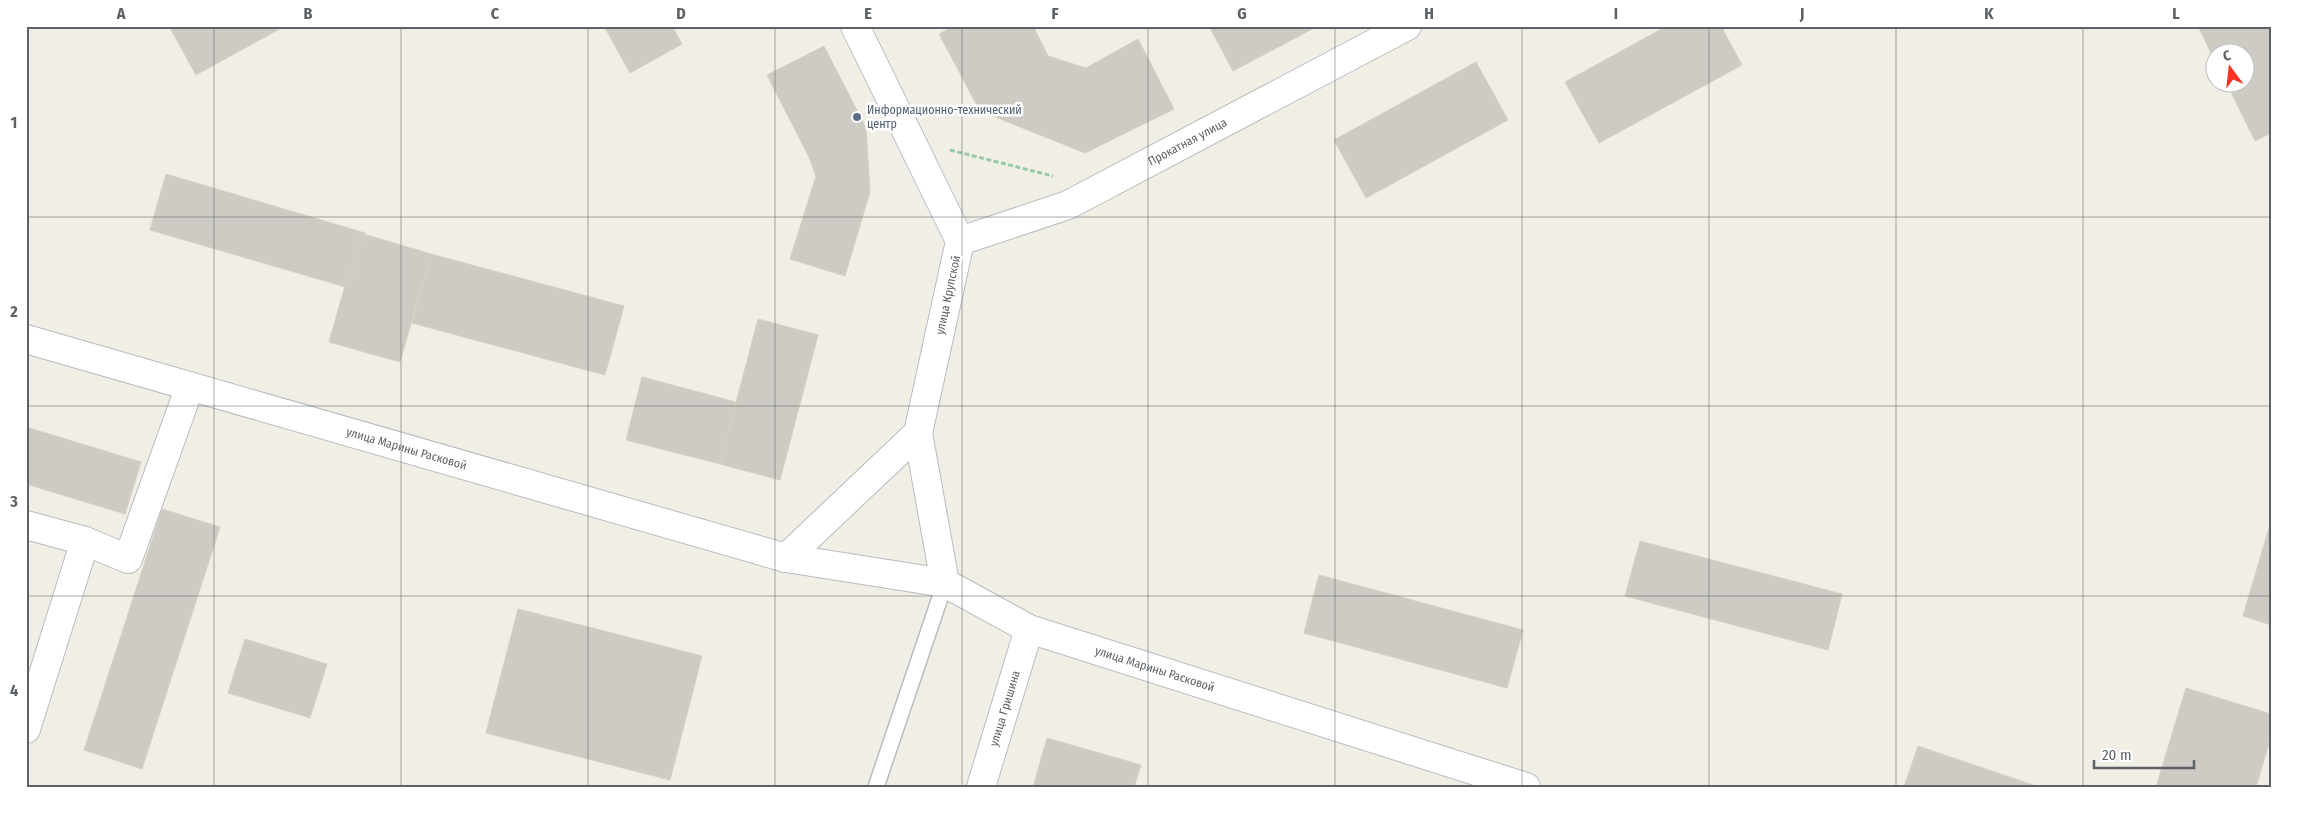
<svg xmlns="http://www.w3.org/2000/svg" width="2297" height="813" font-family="'Fira Sans Condensed',sans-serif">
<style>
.building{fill:#cecbc4;stroke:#d6d0c3}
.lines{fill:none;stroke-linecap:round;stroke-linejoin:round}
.service-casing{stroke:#b8bcc0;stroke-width:18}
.minor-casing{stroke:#b8bcc0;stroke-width:30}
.tertiary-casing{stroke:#b8bcc0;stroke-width:30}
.path{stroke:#97caa5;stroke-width:3;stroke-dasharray:5 2.5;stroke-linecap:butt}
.service{stroke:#fff;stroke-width:15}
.minor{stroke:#fff;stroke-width:28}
.tertiary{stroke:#fff;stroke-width:28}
.grid{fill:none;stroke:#5d6267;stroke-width:1;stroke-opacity:0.55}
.service-dot{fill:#5c6f8a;stroke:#fff;stroke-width:2}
.labels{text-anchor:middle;stroke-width:5;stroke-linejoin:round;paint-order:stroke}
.service-label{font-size:12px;fill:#4e5e75;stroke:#fff;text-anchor:start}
.street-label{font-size:12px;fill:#5d6267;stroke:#fff}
.neatline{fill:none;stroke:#5d6267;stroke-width:2}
.grid-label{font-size:16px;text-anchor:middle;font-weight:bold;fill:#5d6267}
</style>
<rect width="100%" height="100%" fill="#f1eee6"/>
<path class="building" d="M169,26H285L196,75Z
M604,26H672L682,44L630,73Z
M954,26H1033L1048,56L1086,68L1138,39L1174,109L1085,153L980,111L939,34Z
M1209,26H1318L1233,71Z
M1667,26H1721L1742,65L1599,143L1565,82Z
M2198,26H2271V133L2255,141L2226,82H2244V52H2214V59Z
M824,46L866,128L870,192L845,276L790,259L816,176L809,157L767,75Z
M1476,62L1508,120L1366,198L1334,140Z
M166,174L365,233L349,288L150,230Z
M360,233L431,254L400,362L329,342Z
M431,254L624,306L605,375L412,323Z
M758,319L818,335L780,480L720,464Z
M642,377L736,402L720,464L626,440Z
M26,427L141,462L125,514L26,484Z
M162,509L220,527L142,769L84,750Z
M2271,521V625L2243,616Z
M1640,541L1842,594L1828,650L1625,596Z
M1319,575L1523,630L1507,688L1304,633Z
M518,609L702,656L670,780L486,733Z
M245,639L327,664L310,718L228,693Z
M2186,688L2271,714V737L2256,787H2156Z
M1047,738L1141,765L1134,787H1033Z
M1918,746L2039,787H1904Z"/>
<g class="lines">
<g class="service-casing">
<path id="service" d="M876,787L945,583"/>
</g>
<g class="minor-casing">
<g id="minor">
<path id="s1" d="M960,241L1068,205L1407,26"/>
<path id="s2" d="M26,339L786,558L945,583"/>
<path d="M26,525L85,541L128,559L190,386"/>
<path d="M786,558L918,433"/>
<path d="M26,729L85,541"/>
<path id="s3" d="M981,787L1029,629"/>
</g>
</g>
<g class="tertiary-casing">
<g id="tertiary">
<path id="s4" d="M855,26L960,241L918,433L945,583L1029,629L1526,787"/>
</g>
</g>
<path class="path" d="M950,150L1053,176"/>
<use href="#service" class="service"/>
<use href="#minor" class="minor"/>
<use href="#tertiary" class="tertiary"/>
</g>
<path class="grid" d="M214,26V787M401,26V787M588,26V787M775,26V787M962,26V787M1148,26V787M1335,26V787M1522,26V787M1709,26V787M1896,26V787M2083,26V787M26,217H2271M26,406H2271M26,596H2271"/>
<circle class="service-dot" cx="857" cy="117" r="5"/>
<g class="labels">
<g class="service-label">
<text x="867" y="114">Информационно-технический<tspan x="867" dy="14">центр</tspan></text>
</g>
<g class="street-label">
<text dy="4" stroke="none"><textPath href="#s1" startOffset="249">Прокатная улица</textPath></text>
<text transform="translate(948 295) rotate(-78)" y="4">улица Крупской</text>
<text dy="4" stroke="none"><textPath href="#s2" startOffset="396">улица Марины Расковой</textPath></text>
<text dy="4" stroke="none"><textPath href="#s4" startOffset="816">улица Марины Расковой</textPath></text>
<text dy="4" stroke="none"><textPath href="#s3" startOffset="82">улица Гришина</textPath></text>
</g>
</g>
<rect width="2297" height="813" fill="none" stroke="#ffffff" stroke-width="55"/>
<g transform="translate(2230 68) rotate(345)"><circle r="24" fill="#ffffff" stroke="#bec0c2"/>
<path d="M0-4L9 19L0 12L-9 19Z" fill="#fa3123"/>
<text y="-8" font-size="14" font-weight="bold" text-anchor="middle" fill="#5d6267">С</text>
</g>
<path d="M2094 760v8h100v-8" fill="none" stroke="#5d6267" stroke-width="2.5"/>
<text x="2102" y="760" font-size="15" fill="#5d6267" stroke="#ffffff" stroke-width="4" paint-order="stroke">20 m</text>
<rect x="28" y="28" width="2242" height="758" class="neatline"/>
<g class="grid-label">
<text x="121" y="19">A</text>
<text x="308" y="19">B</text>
<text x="495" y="19">C</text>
<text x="681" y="19">D</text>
<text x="868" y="19">E</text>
<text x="1055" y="19">F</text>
<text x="1242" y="19">G</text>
<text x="1429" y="19">H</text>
<text x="1616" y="19">I</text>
<text x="1802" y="19">J</text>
<text x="1989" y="19">K</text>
<text x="2176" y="19">L</text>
<text x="14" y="128">1</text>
<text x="14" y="317">2</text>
<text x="14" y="507">3</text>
<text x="14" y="696">4</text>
</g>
</svg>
